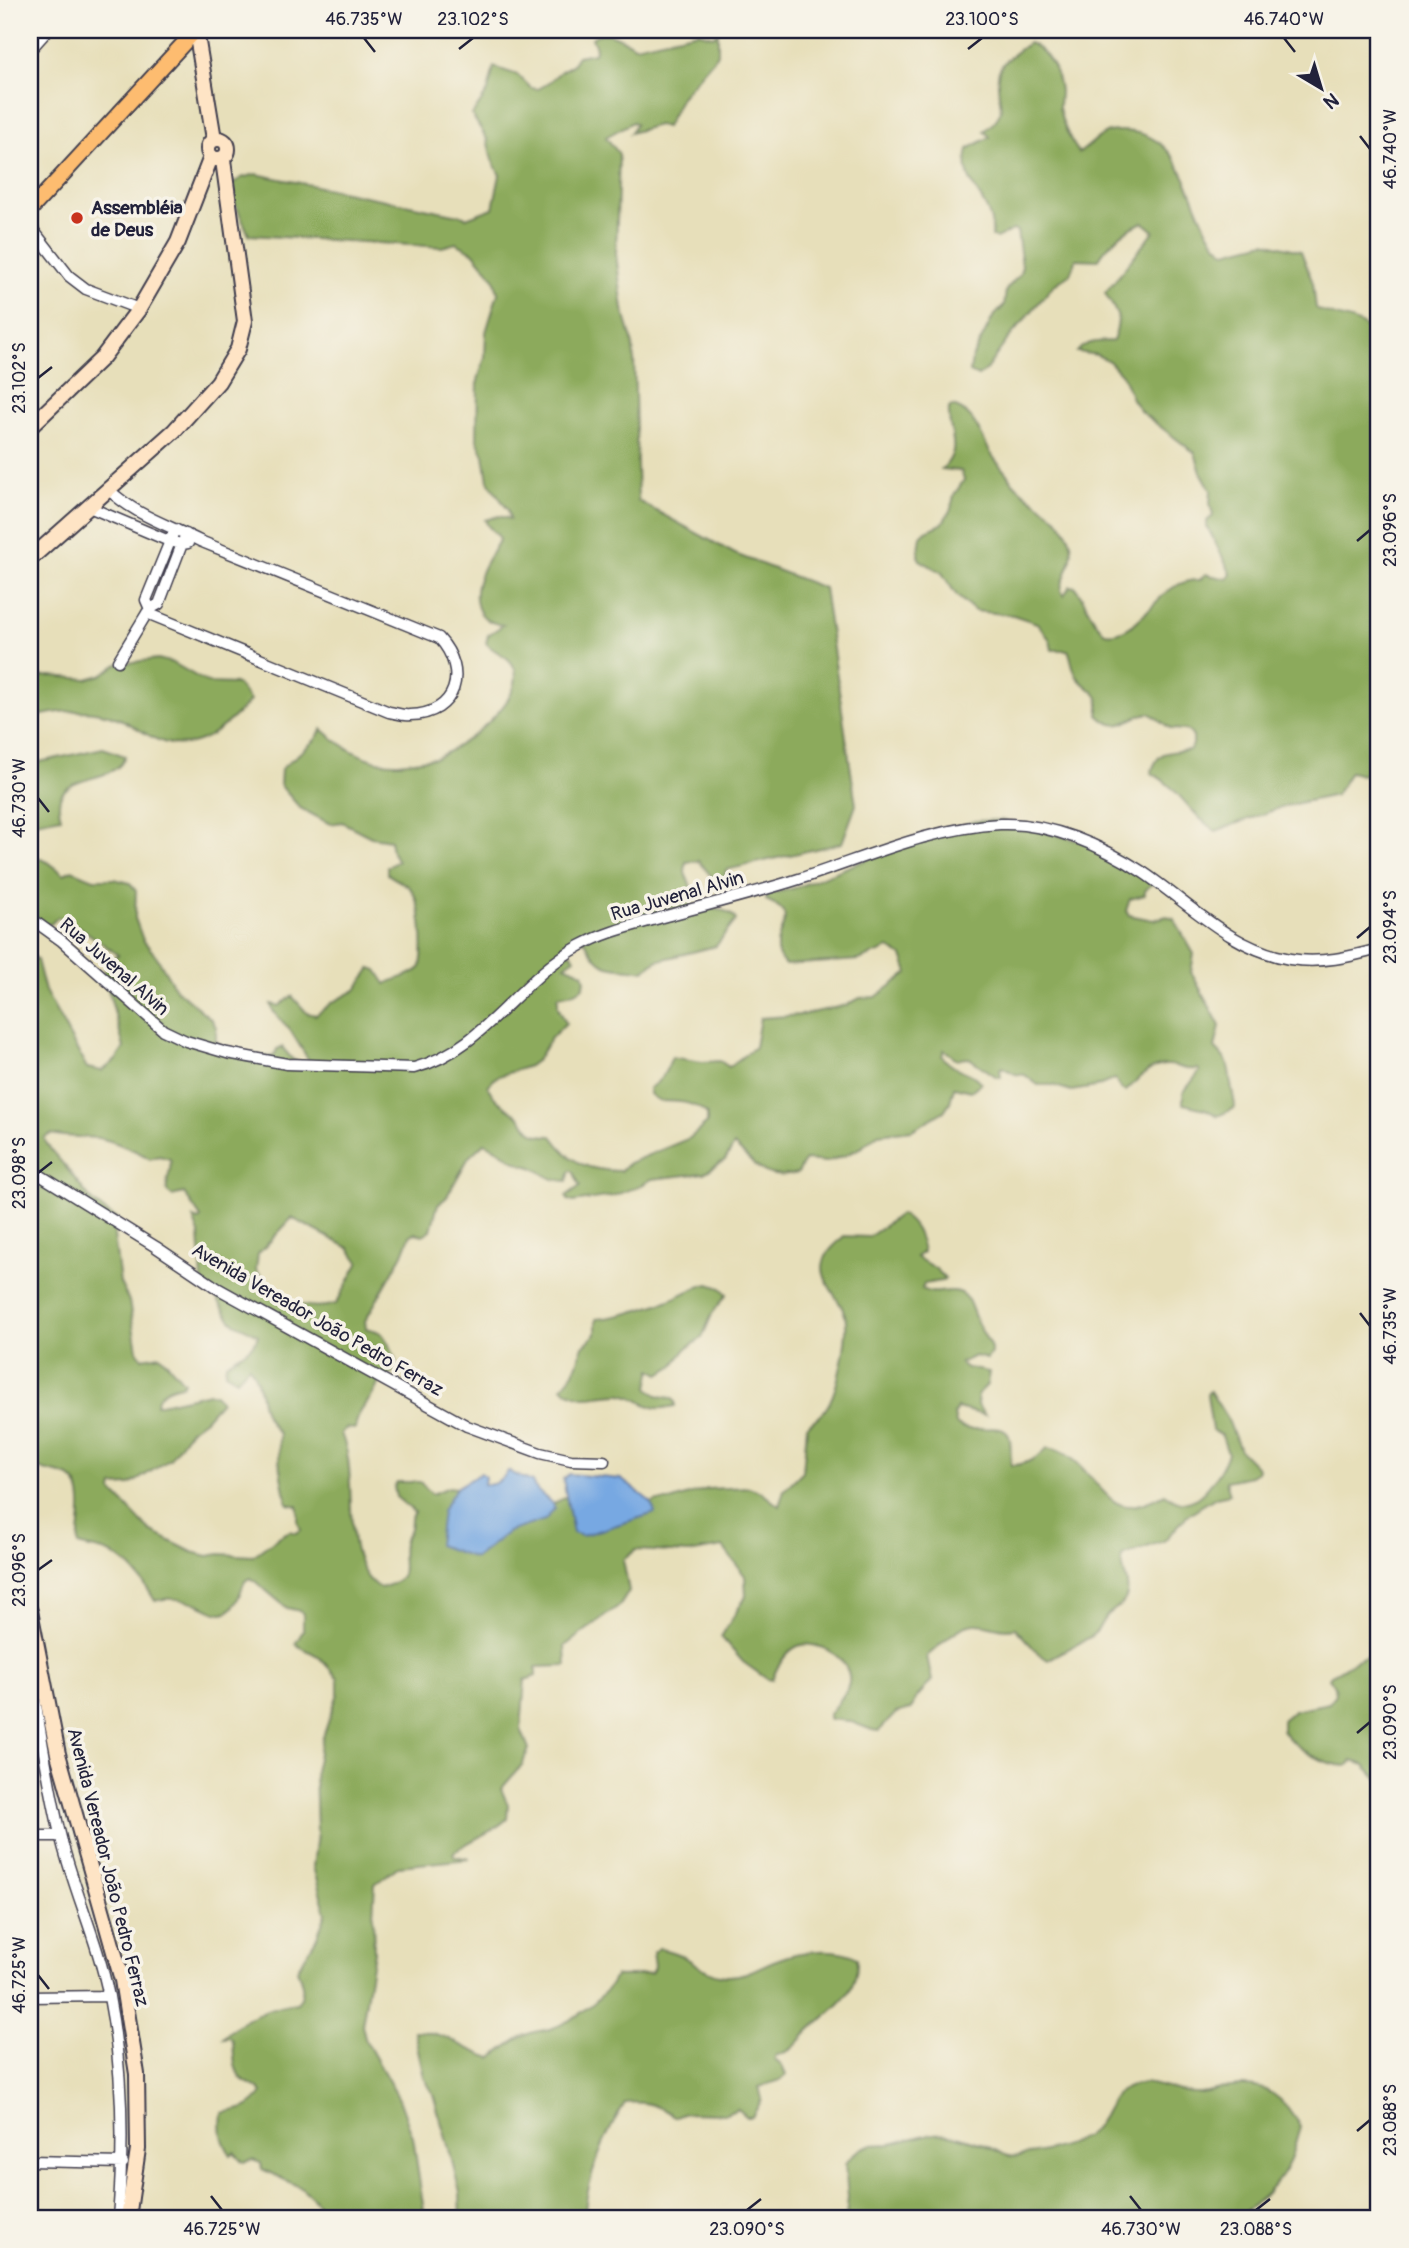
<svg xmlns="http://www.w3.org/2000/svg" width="1409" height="2248" font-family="Pangolin,sans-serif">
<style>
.forest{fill:#8caa5c;stroke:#57664c;stroke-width:2;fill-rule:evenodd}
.water{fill:#77a8e2;stroke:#4c658e;stroke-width:2}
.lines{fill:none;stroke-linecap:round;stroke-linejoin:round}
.street-casing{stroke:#403e4e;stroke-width:13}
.secondary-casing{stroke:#403e4e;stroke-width:18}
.primary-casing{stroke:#403e4e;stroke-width:18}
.street{stroke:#fff;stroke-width:10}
.secondary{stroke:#fee4c5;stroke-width:14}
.primary{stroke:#fdbc6f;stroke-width:14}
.ticks{fill:none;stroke:#22223b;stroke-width:2.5}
.poi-dot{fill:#c8321e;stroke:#f7f3e8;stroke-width:2.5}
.labels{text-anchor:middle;stroke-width:7;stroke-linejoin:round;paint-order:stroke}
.poi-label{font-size:19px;font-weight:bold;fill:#22223b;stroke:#f7f3e8;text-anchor:start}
.street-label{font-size:19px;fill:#22223b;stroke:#f7f3e8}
.neatline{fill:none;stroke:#22223b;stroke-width:2.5}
.ticks-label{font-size:18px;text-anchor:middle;fill:#22223b}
</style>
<rect width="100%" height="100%" fill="#f7f3e8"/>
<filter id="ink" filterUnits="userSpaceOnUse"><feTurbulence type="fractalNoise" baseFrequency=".0143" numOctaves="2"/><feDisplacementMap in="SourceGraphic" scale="14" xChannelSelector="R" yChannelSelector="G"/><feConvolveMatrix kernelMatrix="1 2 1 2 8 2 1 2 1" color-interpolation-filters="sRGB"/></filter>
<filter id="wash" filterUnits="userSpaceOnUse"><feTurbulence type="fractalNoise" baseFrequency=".00686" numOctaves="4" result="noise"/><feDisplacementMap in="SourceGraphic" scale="28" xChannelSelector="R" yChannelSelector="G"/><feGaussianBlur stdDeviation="1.57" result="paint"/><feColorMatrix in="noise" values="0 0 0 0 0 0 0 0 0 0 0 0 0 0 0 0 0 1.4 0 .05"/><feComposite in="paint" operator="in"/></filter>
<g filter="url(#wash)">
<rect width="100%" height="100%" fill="#e7dfba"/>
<path class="forest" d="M698,32L713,36L718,34V54L681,97L666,127L658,125L630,133L636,124L633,122L606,137L619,154L616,254L623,309L632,340L634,357L638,501L735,554L824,588L856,805L842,843L726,870L725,875L720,878L711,876L699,861L686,862L685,873L691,887L685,897C696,918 724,900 736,920L716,946L656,961L644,971C613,965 602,975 585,941L578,939L565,950L572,953L575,958L565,965L583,973C591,991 571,994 558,996V1007L566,1023L551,1038L537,1060L529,1066L496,1077L488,1086C493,1102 509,1107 520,1117C526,1123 528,1130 535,1134C541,1136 546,1136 552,1136C572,1164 586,1170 620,1171L629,1163L690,1138L707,1123V1114C693,1101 677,1101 658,1101L650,1094L649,1088C663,1080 666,1071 672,1057L702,1062L720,1061L729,1067L755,1047L760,1018L802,1015L847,1005L860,998L876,997L908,973L902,956L889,948L859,960L785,965C781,960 777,956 777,950C775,927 802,915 766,900L768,894L795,888L908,843L975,821L1002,820L1090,844L1101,856L1114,864L1154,881L1145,891V895L1130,899L1126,911L1129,915L1153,920L1167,916L1174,919L1194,954L1191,972L1220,1026L1215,1048C1230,1063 1228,1065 1231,1084C1232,1093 1235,1100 1235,1108L1218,1116L1205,1109L1183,1104V1093L1200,1071L1198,1069C1183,1071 1182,1066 1169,1065C1150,1064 1139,1079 1126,1091L1122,1090L1115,1079L1096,1087L1071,1091L1052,1085H1038L1025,1075L1015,1074L1002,1067L1000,1069L1001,1077H997L969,1058L957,1059L944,1050L942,1056C954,1073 971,1069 981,1083L971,1091L954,1087L950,1102L944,1111L912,1130L878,1134L862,1147L844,1156L826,1162L805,1160L798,1173C765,1182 756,1166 734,1145L725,1160L704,1173L652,1179L640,1186L613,1196L573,1202L568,1200L566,1196L580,1186L573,1171H570L567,1181C550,1180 549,1177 536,1169C531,1166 524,1166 519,1163C507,1157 497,1147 484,1143L469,1157L446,1198L438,1204L431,1230L423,1235L415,1233L410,1236L403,1254L365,1321L366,1328C371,1330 378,1330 382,1334C387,1340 398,1359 396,1366C395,1374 385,1378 379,1381C373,1403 358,1405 355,1429L346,1428L341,1433C344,1441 347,1450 348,1459C354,1495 343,1568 380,1588C414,1579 399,1568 403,1543C404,1538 409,1534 410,1528C412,1521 409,1518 414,1512L396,1497L394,1487L397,1482H420L432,1494L449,1487L456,1488L464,1496L518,1524L569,1495L642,1510L656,1501H670L707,1489L749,1487L761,1492L779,1506L784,1490L803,1471L807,1426C814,1420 822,1415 827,1407C838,1390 851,1330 844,1312C838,1297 823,1283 823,1267C824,1253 835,1245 844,1236L869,1237L900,1214C915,1223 920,1235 923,1252L916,1257L936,1269L945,1278L942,1281L924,1284L922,1289C931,1295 940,1291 950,1291C969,1290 969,1304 975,1317C979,1328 986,1337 991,1348V1353L987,1359L975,1356L960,1363L967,1368L989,1372L987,1385L978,1394L977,1405L985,1415L957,1408L954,1414L956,1424C971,1437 1002,1419 1009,1436C1012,1444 1010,1457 1011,1465C1023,1466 1040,1457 1047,1448C1085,1451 1101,1507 1129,1506C1141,1506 1154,1499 1165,1494C1170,1497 1176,1501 1181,1502C1201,1506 1222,1469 1228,1454L1222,1436L1212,1430L1207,1394L1210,1391L1228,1420L1240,1450L1258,1468L1257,1472L1251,1476L1226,1481L1230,1494L1216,1497L1189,1514L1164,1541L1122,1556C1120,1569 1130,1581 1127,1594C1125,1606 1112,1609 1105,1618C1101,1622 1100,1628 1096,1632C1086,1642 1061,1651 1048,1660L1038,1653L1015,1628C1001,1632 988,1623 975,1624C955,1626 942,1645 927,1656L932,1681L915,1699L912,1709L896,1713L879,1731L872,1730L849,1721L829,1719V1714C836,1704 847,1694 849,1682C852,1659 818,1639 798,1646C786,1651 776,1668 772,1680L767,1679L743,1662L721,1637L746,1596L745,1576L723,1547L688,1553L636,1550L623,1560L629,1591L621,1604L565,1646L566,1666L536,1667V1676L525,1680L521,1729L529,1749L522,1765L501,1789L508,1805L507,1819C491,1834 470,1839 453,1853L455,1856L469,1859L399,1866L375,1884L373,1916L374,1952L362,2025L366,2041L399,2099L413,2137L425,2218H329L313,2198L302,2188L262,2169L261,2163L252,2160L243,2162L234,2152L231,2155C221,2141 220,2130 222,2113C240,2110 251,2109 262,2093C257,2086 250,2085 243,2080C233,2071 234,2053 233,2041L230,2037L223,2038C242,2018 270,2006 297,2003C306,1993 302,1982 297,1970L316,1939L326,1914L313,1867L317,1833L315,1771L322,1740L338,1693V1678L318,1656L295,1644L303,1631V1614L300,1611L287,1608L251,1578L245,1581C241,1589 239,1600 233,1607C222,1620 210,1608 198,1604C187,1599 166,1597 155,1601C145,1583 127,1558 106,1552C97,1549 88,1548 78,1545C79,1526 89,1485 67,1476C54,1471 42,1472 30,1464V953L37,960L45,991L87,1068L102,1071L116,1060L124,1048L108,989L101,981L108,961L118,955L81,928L58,917L51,924L30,926V855L48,862L64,874L72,870L94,879H114L130,883L136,891L135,918L143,940L157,957L175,988L212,1020L216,1027V1041L226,1049L269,1057L274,1056L277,1049L282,1047L293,1060L308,1064V1059L290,1030L273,1011L271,1004L279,1006L292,996L307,1013L316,1015L333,1002L356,990L371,968L377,970L386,984C397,978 413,976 421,967C424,947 423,904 410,888C406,883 394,880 387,873V867L398,861L392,852L390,840L371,837L342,822L330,824L300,808L280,785L281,769L315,740L322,729C343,748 369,764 398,763C402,763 432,758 435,758C462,748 527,700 514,667C508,654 494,653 486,643L488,635L503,625C474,621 471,597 481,573C485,561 495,550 500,538L488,526L485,520L499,516L510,519L508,510L488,481L484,455L477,440L478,380L485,357L486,332L498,293L494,278L473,252L456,243L442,247L249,235L228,188L241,178L256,174L464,216L466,218L493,208L500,175L492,160L487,139L472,115L488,91L494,67L518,75L531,88L538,89L547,84L561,71L572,65L578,56L594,53L596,48L592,38C606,27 621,39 635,46ZM51,1134C67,1138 81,1136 97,1138C109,1139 140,1152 150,1159L159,1156L170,1159C173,1169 165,1180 167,1192L172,1196L184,1193L201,1218L199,1220L193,1218L199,1234L202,1281C217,1293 223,1313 233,1322C239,1326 251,1330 258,1335C255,1348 237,1356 226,1363L225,1372L237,1379L249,1366C260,1380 259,1394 264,1410C267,1420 273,1427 279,1434C278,1458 280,1482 288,1504L298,1506V1522L301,1530L296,1533L290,1531L280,1536L253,1556L220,1554L208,1556L192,1552L150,1531L112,1491L113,1486L130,1485L170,1459L190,1430L205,1419L221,1401L215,1394L209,1393L156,1405C158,1391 170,1387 182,1385L184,1382L160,1355L142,1358L137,1350L129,1301L120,1283L114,1235L116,1218C85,1200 85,1189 63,1164C56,1155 48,1149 44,1138ZM292,1218L349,1248L359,1262L336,1304C302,1314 276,1296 256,1270L258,1254Z
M1029,43C1048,51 1058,71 1060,91C1060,97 1059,102 1059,108C1062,124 1070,140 1079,153C1088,147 1096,138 1106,133C1113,130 1124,131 1133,132C1194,141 1190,229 1226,252L1265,242L1301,251L1313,283L1316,308C1340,322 1364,315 1379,342V768L1362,775L1350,772L1336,795L1285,806L1216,831C1191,816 1178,786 1151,773C1159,749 1166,753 1189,750L1193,745V736L1187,730L1171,729L1150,713C1128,715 1120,737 1098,715C1103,690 1091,694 1078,678C1072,671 1072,658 1068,650H1052L1050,640L1037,623L1013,615L975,611L957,596L942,573L920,560L918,556L921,536L926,531L942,524L951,509L954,495L964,480L961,471L942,469C964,448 947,434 949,408L952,406C975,411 981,438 992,455C998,464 1006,472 1012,481C1030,503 1064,513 1071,543C1075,561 1063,574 1061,590L1064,595L1070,586L1076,587L1095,621L1105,633C1143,639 1156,578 1200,580L1205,574L1227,579L1231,574L1207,526V521L1213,516L1210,503L1211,490L1201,472L1195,453L1141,412L1132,399L1123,376L1109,361L1097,355L1077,352C1086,340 1100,342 1113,341C1122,315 1118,316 1105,293L1154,231L1143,222C1125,230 1109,242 1098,260L1076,259L1070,274L1053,286L1008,339L985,371L978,376L970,372L972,358L993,317L1004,306L1006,290L1020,274L1022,266L1017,231L1013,230L996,238L992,237C995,198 958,188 968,149L990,137L984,131C1013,109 995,102 998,75C1000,61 1018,51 1029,43Z
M1379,58V134L1373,133C1359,109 1372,83 1379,58Z
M158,659L173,663L208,683L237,684L250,701C225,727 195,756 158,740C144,734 134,725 120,719C93,707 58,710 30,718V677L51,676L87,679L101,675L118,664Z
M103,748L125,756C123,760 122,764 119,766C100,784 48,775 61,817L30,823V764Z
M709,1284L721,1288L727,1294L712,1314L702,1338L686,1349L673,1366L660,1374L652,1369L648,1387C654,1396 663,1397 672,1398L675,1402V1406C668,1407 659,1410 653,1407C642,1404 633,1395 621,1394C598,1393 584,1405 562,1387L574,1372L583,1346L596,1334V1319C619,1317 645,1309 667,1301C682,1295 693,1287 709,1284Z
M1368,1656L1379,1660V1780L1365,1765L1352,1761L1347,1766C1324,1765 1294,1749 1282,1730V1720L1294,1710L1329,1703L1336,1694L1335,1686L1329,1678L1331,1675C1344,1670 1354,1658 1368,1656Z
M659,1948C666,1950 674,1952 680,1955C697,1963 708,1976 728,1976C748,1976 761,1965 779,1959C799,1951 838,1946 857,1958C859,1996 833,2008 810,2030C794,2046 798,2048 775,2056V2060L782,2066L786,2075L780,2080L759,2087L762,2099L752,2117H747L738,2109L726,2114L685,2113L676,2117C656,2105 648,2101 625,2103C605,2135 585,2181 585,2218H461L460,2193L449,2149L433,2094L424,2077L414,2031C447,2031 462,2050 492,2058C504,2049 515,2039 528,2034C535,2031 543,2031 550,2029C572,2022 607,1997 615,1976H632L651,1973L655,1966L653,1952Z
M1146,2083C1162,2086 1178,2092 1194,2093C1206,2094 1219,2088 1231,2087C1267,2082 1285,2098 1300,2127C1296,2138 1294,2150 1290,2160C1279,2186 1258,2202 1236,2218H846L848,2197L845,2164C851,2156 859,2148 870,2145C877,2144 884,2145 891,2144C912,2139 933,2130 954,2135C964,2138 975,2141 985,2145C996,2149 1006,2159 1019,2156C1042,2152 1065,2148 1085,2136C1113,2118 1101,2087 1146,2083Z"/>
<path class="water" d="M508,1471L532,1482C536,1494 549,1497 555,1508L545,1520L508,1532L475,1558L438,1545L442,1511L456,1488L481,1473L485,1477L484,1484C494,1487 503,1479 508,1471Z
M569,1474L621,1479L651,1502L655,1513L582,1536L573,1533L563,1479Z"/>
</g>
<g filter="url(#ink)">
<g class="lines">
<g class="street-casing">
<path id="street" d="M30,50L48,30
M30,226L69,276L86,289L139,309
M109,490C137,516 166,524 200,541L439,638C469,671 457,714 410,715C403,716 396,713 389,712L147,613L150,609L146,600L175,529
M89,507L169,541L182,544L186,534
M150,609L159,604L182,544L188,543
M118,661L147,613
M30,918L62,941L163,1030L186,1041L227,1053L287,1064L414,1068C484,1050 518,979 580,946C607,931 636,925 666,916C710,904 755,893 799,879C865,858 929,828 1000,824C1049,822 1103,846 1144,873C1191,905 1232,949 1290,959C1321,964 1349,957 1379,949
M30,1169L156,1247L217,1288L467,1426L540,1453L571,1460L604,1461
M30,1667C39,1723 47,1779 60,1834C73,1889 98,1941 109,1997C123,2069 124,2145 118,2218
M30,1836H60
M30,1997L109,1996
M30,2161L123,2163"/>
</g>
<g class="secondary-casing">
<path id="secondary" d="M196,30L214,139
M208 149a10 10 0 1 1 20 0a10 10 0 1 1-20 0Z
M30,427L102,358L139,309L178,242L211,157
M30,559L174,431L218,382L238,349L245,321L223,160
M30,1611L58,1754L122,1980L137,2074L138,2149L128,2218"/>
</g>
<g class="primary-casing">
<path id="primary" d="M30,210L196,30"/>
</g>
<use href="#street" class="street"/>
<use href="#secondary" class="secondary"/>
<use href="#primary" class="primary"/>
</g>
</g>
<path class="ticks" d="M364,38L375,52M1284,38L1295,52M459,49L473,38M968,49L982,38M1360,136L1370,149M38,378L52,367M1357,541L1370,530M38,798L49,812M1357,938L1370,927M38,1173L52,1162M1360,1313L1370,1326M38,1570L52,1560M1357,1733L1370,1722M38,1975L49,1989M1357,2131L1370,2120M211,2196L222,2210M1130,2196L1141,2210M747,2210L761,2199M1256,2210L1270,2199"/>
<circle class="poi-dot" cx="77" cy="218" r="7"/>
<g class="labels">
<g class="poi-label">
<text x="91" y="214">Assembléia<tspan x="91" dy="22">de Deus</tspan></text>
</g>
<g class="street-label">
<text transform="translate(677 895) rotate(-16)" y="7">Rua Juvenal Alvin</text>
<text transform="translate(115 966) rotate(41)" y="7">Rua Juvenal Alvin</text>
<text transform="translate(318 1319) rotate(30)" y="7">Avenida Vereador João Pedro Ferraz</text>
<text transform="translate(109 1867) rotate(76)" y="7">Avenida Vereador João Pedro Ferraz</text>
</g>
</g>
<rect width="1409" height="2248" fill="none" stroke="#f7f3e8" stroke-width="77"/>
<g transform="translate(1321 88) rotate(142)" stroke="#f7f3e8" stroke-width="5" paint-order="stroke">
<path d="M0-5L12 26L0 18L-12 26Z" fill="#22223b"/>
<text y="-10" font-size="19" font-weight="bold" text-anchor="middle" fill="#22223b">N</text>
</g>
<rect x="38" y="38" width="1332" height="2172" class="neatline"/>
<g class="ticks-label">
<text x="364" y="25">46.735°W</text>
<text x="473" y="25">23.102°S</text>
<text x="982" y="25">23.100°S</text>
<text x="1284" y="25">46.740°W</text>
<text transform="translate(1390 149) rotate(-90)" y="6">46.740°W</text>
<text transform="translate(19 378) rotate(-90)" y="6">23.102°S</text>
<text transform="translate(1390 530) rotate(-90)" y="6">23.096°S</text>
<text transform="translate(19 798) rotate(-90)" y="6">46.730°W</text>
<text transform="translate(1390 927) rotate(-90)" y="6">23.094°S</text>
<text transform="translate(19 1173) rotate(-90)" y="6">23.098°S</text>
<text transform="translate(1390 1326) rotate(-90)" y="6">46.735°W</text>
<text transform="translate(19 1570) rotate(-90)" y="6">23.096°S</text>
<text transform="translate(1390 1722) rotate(-90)" y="6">23.090°S</text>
<text transform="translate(19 1975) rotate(-90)" y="6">46.725°W</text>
<text transform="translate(1390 2120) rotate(-90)" y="6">23.088°S</text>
<text x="222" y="2235">46.725°W</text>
<text x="747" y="2235">23.090°S</text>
<text x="1141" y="2235">46.730°W</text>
<text x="1256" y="2235">23.088°S</text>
</g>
</svg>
